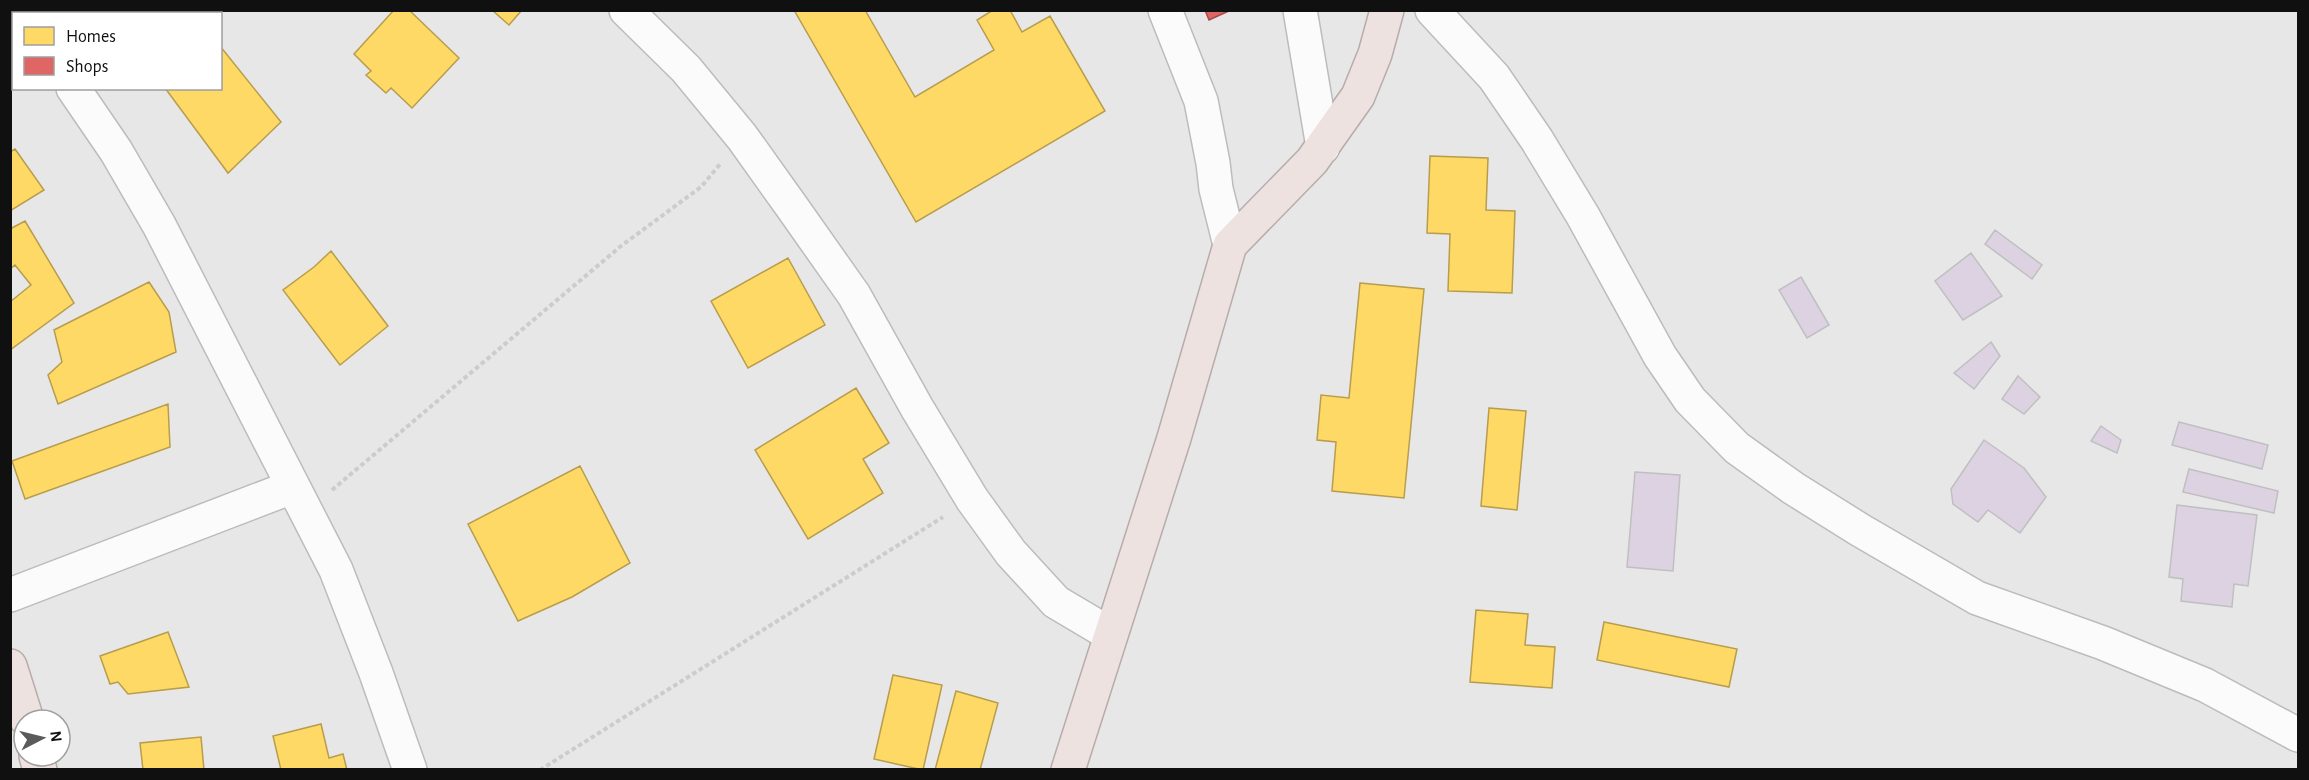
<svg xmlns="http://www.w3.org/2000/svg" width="2309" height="780" font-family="'Alegreya Sans',sans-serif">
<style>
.homes{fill:#ffd966;stroke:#b79d4c;stroke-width:1.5}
.shops{fill:#e06666;stroke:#a24c4c;stroke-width:1.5}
.building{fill:#ddd2e1;stroke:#c0bfc0;stroke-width:1.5}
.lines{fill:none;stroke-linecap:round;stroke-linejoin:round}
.minor-casing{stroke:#bcbcbd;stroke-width:36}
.highway-casing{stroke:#b7acaa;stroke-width:36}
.path{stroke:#ccc;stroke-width:4;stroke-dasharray:4.5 3;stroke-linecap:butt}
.minor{stroke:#fbfbfc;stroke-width:33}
.highway{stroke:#ede2e0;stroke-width:33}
</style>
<rect width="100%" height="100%" fill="#e7e7e8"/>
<path class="homes" d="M109,10H157L154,14H112Z
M394,10H409L459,58L412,108L391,88L386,93L366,75L371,71L354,54Z
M492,10H522L509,25Z
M794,10H865L915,97L994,50L977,20L993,10H1010L1022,32L1050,16L1105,111L916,222Z
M220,46L281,122L228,173L165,88H220Z
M15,149L44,190L10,211V152Z
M1430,156L1488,158L1486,210L1515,211L1512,293L1448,291L1450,234L1427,233Z
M25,221L74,303L10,350V302L31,285L15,265L10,269V229Z
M331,251L388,326L340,365L283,290L314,267Z
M788,258L825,325L748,368L711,301Z
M149,282L169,312L176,352L58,404L48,375L62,362L54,330Z
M1360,283L1424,289L1404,498L1332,491L1336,442L1317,440L1321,395L1349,398Z
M856,388L889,443L863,459L883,493L808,539L755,450Z
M168,404L170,447L25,499L12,461Z
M1489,408L1526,411L1517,510L1481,506Z
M580,466L630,563L572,597L518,621L468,524Z
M1476,610L1528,614L1525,645L1555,647L1552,688L1470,682Z
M1604,622L1737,649L1729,687L1597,660Z
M168,632L189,687L128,694L118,682L110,684L100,656Z
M893,675L942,685L923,770L874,759Z
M956,691L998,703L980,770H935Z
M321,724L329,758L343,754L347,770H281L273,736Z
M201,737L204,770H143L140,743Z"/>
<path class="shops" d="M1205,10H1231L1209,20Z"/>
<path class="building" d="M1995,230L2042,265L2032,279L1985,244Z
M1971,253L2002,296L1963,320L1935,281Z
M1801,277L1829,325L1807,338L1779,290Z
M1991,342L2000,356L1974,389L1954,373Z
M2018,376L2040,397L2024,414L2002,399Z
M2179,422L2268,445L2262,469L2172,445Z
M2101,426L2121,440L2117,453L2091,441Z
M1984,440L2024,468L2046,497L2020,533L1988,510L1978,522L1953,504L1951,489Z
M2189,469L2278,491L2274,513L2183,492Z
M1635,472L1680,475L1673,571L1627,567Z
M2177,505L2257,515L2248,586L2234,584L2232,607L2181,601L2183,579L2169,577Z"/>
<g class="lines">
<g class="minor-casing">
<path id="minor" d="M22,10L24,14
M626,10L686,69L742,137L792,207L854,295L917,408L972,499L1011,553L1056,602L1110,634
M1165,10L1201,101L1213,163L1216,189L1230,245
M1300,10L1323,147
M1432,10L1494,77L1537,140L1583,216L1660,356L1690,400L1737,448L1793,488L1860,530L1977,598L2103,643L2205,685L2298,735
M73,88L116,151L159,225L336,570L376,673L410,770
M10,595L292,487"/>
</g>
<g class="highway-casing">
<path id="highway" d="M10,666L27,720
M36,756L40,770
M1068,770L1174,438L1230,245L1312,161L1358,96L1375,54L1387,10"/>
</g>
<path class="path" d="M332,490L621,246L701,187L721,163
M540,770L943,517"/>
<use href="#minor" class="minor"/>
<use href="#highway" class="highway"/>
</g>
<rect width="2309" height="780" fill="none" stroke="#101010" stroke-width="24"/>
<rect x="12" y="12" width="210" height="78" fill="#ffffff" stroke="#9f9f9f" stroke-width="1.5"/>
<rect x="24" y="27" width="30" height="18" fill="#ffd966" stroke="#9f9f9f" stroke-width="1.5"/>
<text x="66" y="42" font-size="18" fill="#101010">Homes</text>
<rect x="24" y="57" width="30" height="18" fill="#e06666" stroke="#9f9f9f" stroke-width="1.5"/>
<text x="66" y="72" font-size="18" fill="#101010">Shops</text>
<g transform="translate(42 738) rotate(83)"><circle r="28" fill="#ffffff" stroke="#9f9f9f" stroke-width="1.5"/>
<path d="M0-4.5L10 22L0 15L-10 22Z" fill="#5b5b5c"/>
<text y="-9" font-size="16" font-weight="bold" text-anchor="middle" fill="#101010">N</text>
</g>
</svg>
